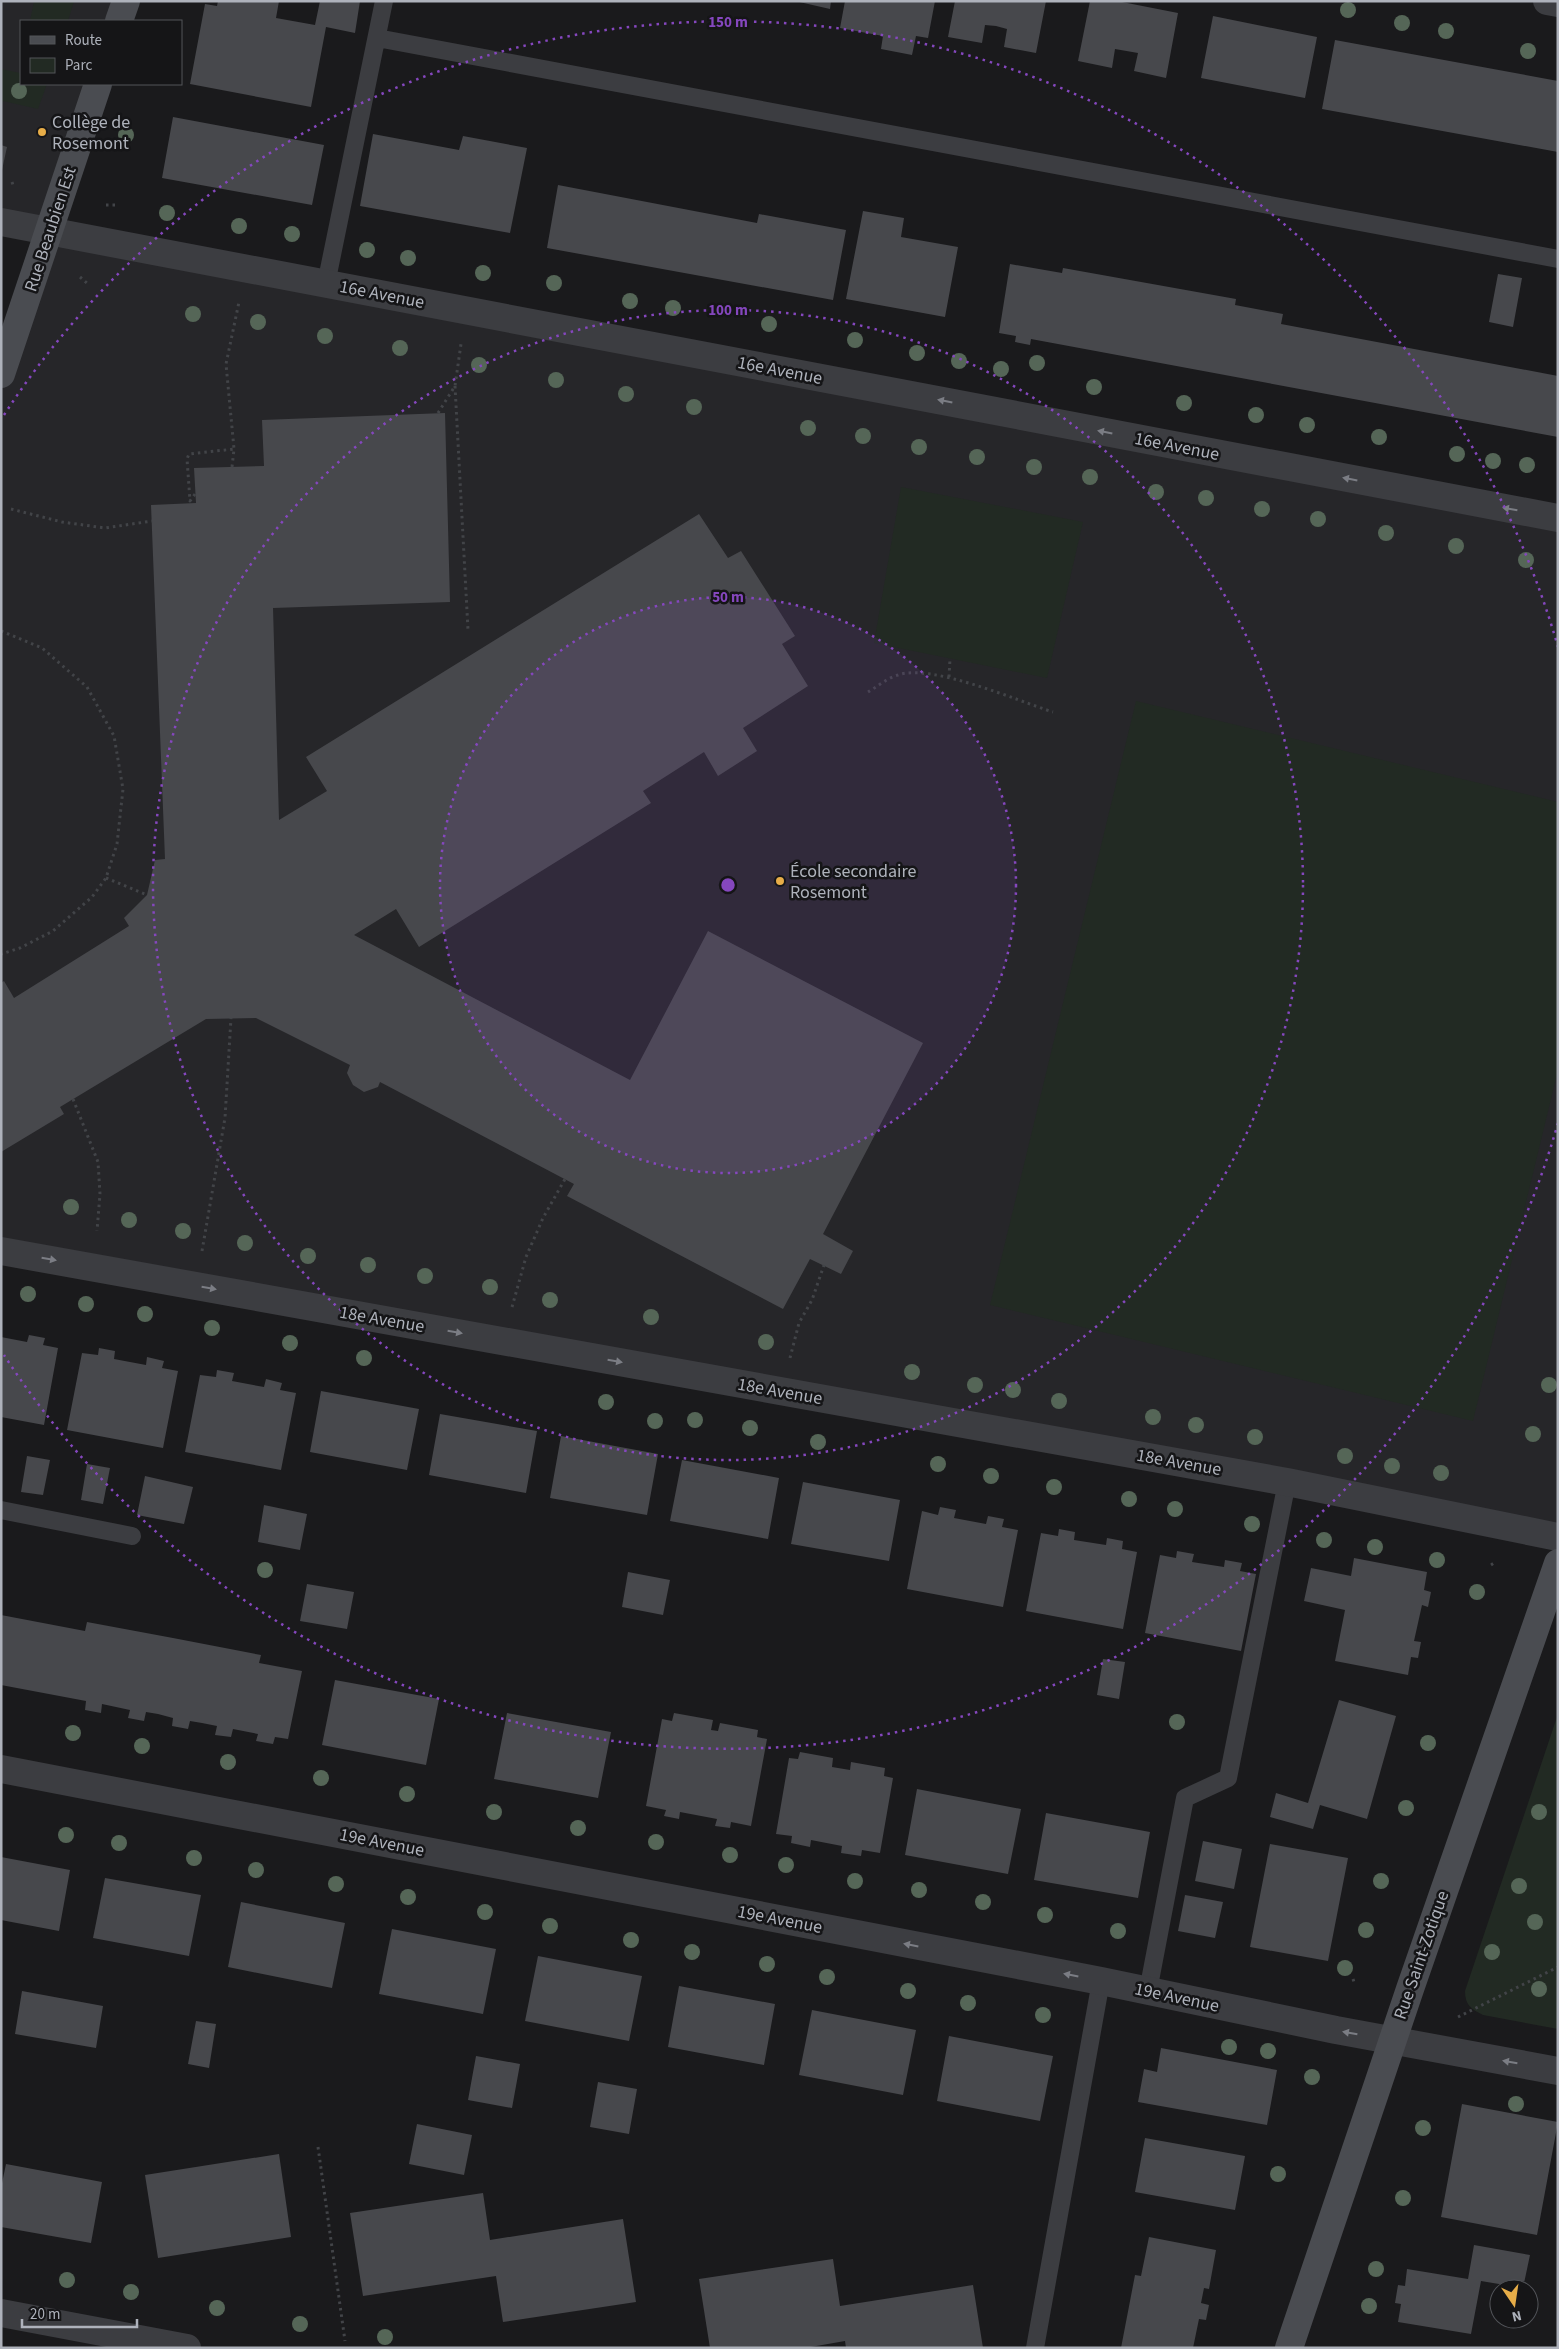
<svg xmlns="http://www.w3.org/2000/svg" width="1559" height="2349" font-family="'Source Sans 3',sans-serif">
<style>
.built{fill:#262629}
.green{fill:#222a23}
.building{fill:#47484c}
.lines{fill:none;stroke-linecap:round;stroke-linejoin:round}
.path{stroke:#424448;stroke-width:3;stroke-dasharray:2.5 4;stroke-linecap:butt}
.lane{stroke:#3c3d41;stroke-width:18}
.street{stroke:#3c3d41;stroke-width:28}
.secondary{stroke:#4a4c51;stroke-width:28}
.tree{fill:#556657}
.oneway{fill:#7b7d84}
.ring{fill:none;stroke:#8547be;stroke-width:2.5;stroke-dasharray:2.5 5}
.poi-dot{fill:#e7ad48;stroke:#151517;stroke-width:2}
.labels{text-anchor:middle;stroke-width:5;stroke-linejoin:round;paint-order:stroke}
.poi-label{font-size:18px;fill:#aeb2bb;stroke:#151517;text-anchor:start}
.street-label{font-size:18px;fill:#aeb2bb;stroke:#151517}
.centre{fill:#8547be;stroke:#151517;stroke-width:2.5}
.ring-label{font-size:15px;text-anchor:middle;font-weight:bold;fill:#8547be;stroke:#151517;stroke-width:5;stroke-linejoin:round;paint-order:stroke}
</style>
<rect width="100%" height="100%" fill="#1a1a1c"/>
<path class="built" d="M1,1H126L119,21H21V84H98L48,230L1558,517V1537L1,1246V374L48,231L1,222Z"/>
<path class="green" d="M34,1H74L68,21H30Z
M21,68V84H47L38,109L3,101L1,107V69L20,73Z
M901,487L1083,522L1047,678L874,643Z
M1136,701L1558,802V1070L1473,1421L990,1305Z
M1558,1714V2029L1483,2015C1471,2009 1465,2005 1465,1991Z"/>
<path class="building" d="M218,1H279L276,18L315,25L320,1H360L355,33L326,27L311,107L190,84L205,4L217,6Z
M795,1H831L830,9Z
M845,1H935L928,38L916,36L912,55L881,49L883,36L840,28Z
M955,1H1046L1036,53L1004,47L1007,29L996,26L985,25L982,43L948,37Z
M1090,1H1117L1178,13L1166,78L1134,71L1138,53L1115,49L1112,68L1078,61Z
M1213,16L1317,37L1305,98L1201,78Z
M1335,40L1558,81V152L1322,109Z
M173,117L324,145L312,205L162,178Z
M373,134L459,150L463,136L527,148L510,233L360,206Z
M1,145L7,147L2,170H1Z
M558,185L757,223L759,214L846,230L833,300L547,248Z
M863,211L904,218L901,237L958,247L945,317L846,299Z
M1010,264L1062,273L1063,268L1236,299L1235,305L1283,314L1281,324L1558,376V437L1031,339L1030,345L1015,342L1016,336L999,333Z
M1498,274L1522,278L1513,327L1489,322Z
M445,413L450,602L273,608L279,820L327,791L306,757L699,514L728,558L741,551L795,636L782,644L808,686L743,728L757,751L718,776L704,752L643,791L651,803L419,947L396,909L354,935L630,1080L708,931L923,1043L823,1234L853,1251L841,1274L810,1259L783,1309L567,1196L574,1184L380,1082L378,1087L364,1092L353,1085L347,1073L350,1065L256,1018L206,1019L60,1107L64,1114L1,1152V983L4,981L14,998L129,926L124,918L147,895L155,860L165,859L151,505L196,503L194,468L264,466L262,420Z
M29,1335L45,1338L43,1345L58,1348L44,1425L1,1417V1337L27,1342Z
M99,1348L115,1351L114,1359L146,1365L147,1357L164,1361L162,1368L178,1371L163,1448L67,1430L82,1353L98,1355Z
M217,1370L234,1373L232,1381L264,1387L266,1379L282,1383L280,1390L296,1393L281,1470L185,1452L200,1375L216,1377Z
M321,1391L419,1409L407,1470L310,1452Z
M440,1414L537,1431L526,1493L429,1475Z
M561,1436L658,1454L647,1515L550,1498Z
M27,1456L50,1460L43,1495L21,1492Z
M682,1460L779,1478L768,1539L670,1521Z
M87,1464L110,1468L103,1504L81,1500Z
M145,1476L193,1487L184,1524L137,1515Z
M803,1482L900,1500L889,1561L791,1544Z
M264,1505L307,1514L300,1550L258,1542Z
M940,1507L956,1510L954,1518L986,1524L988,1516L1004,1519L1002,1527L1018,1530L1003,1607L907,1589L922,1511L938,1515Z
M1059,1529L1075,1532L1074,1540L1106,1545L1107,1538L1123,1541L1122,1549L1137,1552L1123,1629L1026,1611L1041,1533L1058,1536Z
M1177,1551L1194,1554L1192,1562L1224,1567L1225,1560L1242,1563L1240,1571L1256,1574L1241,1651L1145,1633L1160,1555L1176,1558Z
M1354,1558L1427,1572L1424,1590L1431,1592L1428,1607L1422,1605L1414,1641L1421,1642L1418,1658L1411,1657L1408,1675L1335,1661L1345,1610L1304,1601L1311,1568L1351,1576Z
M628,1572L670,1580L663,1615L622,1607Z
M307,1584L354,1592L347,1629L300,1621Z
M1,1615L85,1631L87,1622L173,1638L261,1655L259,1663L302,1671L288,1739L275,1737L273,1744L256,1741L258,1734L233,1729L231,1737L215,1735L217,1726L202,1723L190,1721L188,1729L172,1726L173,1718L158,1714L146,1712L144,1721L128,1718L130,1710L102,1704L101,1713L85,1710L86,1701L1,1685Z
M1103,1659L1125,1662L1119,1699L1097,1695Z
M335,1680L439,1699L426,1765L322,1745Z
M1339,1700L1396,1716L1367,1819L1320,1805L1313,1829L1270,1817L1276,1793L1308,1803Z
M507,1713L611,1732L598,1798L494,1779Z
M674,1713L713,1720L711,1730L718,1731L720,1723L758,1730L757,1737L767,1739L751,1826L731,1822L730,1828L715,1826L717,1819L680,1812L679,1819L664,1816L666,1810L646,1806L662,1719L672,1721Z
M800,1752L833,1758L832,1767L850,1770L851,1762L885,1768L884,1776L893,1778L880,1853L862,1850L861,1856L841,1853L842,1846L811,1840L810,1847L791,1843L792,1836L776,1834L789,1758L798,1759Z
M917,1789L1021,1809L1008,1874L905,1855Z
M1046,1813L1150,1832L1138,1898L1034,1880Z
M1203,1841L1242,1849L1234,1889L1195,1881Z
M1270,1844L1348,1858L1328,1961L1250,1947Z
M1,1857L70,1870L59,1931L1,1920Z
M105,1878L201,1895L189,1956L93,1938Z
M1185,1895L1223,1902L1215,1938L1178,1931Z
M241,1902L345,1923L332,1988L228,1967Z
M392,1929L496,1949L483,2014L379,1994Z
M538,1956L642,1976L629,2041L525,2021Z
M679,1986L775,2004L764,2065L668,2047Z
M22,1991L103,2006L96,2048L15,2034Z
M812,2010L916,2030L903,2095L799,2075Z
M196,2021L216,2024L209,2068L188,2064Z
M949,2036L1053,2056L1040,2121L937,2101Z
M1161,2048L1277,2070L1267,2125L1138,2102L1144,2069L1157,2072Z
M476,2056L520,2064L512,2108L468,2100Z
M598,2082L637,2089L629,2134L590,2127Z
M1462,2104L1558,2122L1537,2235L1441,2217Z
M417,2124L472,2135L464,2175L409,2164Z
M1145,2138L1245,2156L1235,2210L1135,2192Z
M279,2154L291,2237L158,2258L145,2175Z
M6,2164L102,2182L91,2243L1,2227V2188Z
M483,2193L490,2240L623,2219L636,2302L503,2322L496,2276L363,2296L350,2213Z
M1149,2237L1216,2250L1209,2289L1204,2288L1201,2303L1209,2305L1206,2320L1199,2319L1193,2348H1121L1135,2275L1141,2276Z
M1474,2245L1530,2255L1523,2288L1481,2281L1471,2334L1398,2322L1401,2304L1395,2303L1398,2285L1405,2286L1407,2269L1468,2279Z
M833,2259L840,2306L973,2285L983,2348H846L845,2341L805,2348H710L699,2279Z"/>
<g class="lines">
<path class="path" d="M12,182L13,185
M106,205H115
M80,277L88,284
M455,386L468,630
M438,413L455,386L461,344
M232,467L234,449L226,364L239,302
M195,494L190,501L187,459L189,454L234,449
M11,509L62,522L105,528L152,521
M1,631L42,648L87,687L114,736L123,789L117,844L106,878L92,897L53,931L20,948L1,954
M949,677L950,659
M868,692C877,687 887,678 898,675C931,663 1018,701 1053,712
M106,878L147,895
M73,1099L98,1162L100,1194L97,1231
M202,1251L225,1118L231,1018
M512,1307L526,1257L543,1218L565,1179
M790,1358L799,1323L812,1300L824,1265
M1491,1565L1494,1563
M1353,1979L1354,1982
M1458,2017L1558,1967
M318,2147L345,2341"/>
<path class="lane" d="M377,38L1558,259
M326,284L384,1
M1,1510L132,1536
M1148,1991L1185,1798L1228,1778L1287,1482
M1035,2348L1101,1981"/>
<path class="street" d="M1547,1L1558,3
M1,222L1558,518
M1,1251L1287,1482L1558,1537
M1,1769L1101,1981L1336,2030L1558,2071
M1,2313L187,2348"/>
<path class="secondary" d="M119,21L126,1
M1,374L98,84
M1289,2348L1410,1989L1558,1563"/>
</g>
<g class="tree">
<circle cx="1348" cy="10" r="8"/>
<circle cx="1402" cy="23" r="8"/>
<circle cx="1446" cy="31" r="8"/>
<circle cx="1528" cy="51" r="8"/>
<circle cx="19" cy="91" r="8"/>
<circle cx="126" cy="135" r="8"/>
<circle cx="167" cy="213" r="8"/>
<circle cx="239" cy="226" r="8"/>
<circle cx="292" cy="234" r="8"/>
<circle cx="367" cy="250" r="8"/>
<circle cx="408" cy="258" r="8"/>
<circle cx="483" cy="273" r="8"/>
<circle cx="554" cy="283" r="8"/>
<circle cx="630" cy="301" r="8"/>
<circle cx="673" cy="308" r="8"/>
<circle cx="193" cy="314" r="8"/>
<circle cx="258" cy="322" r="8"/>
<circle cx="769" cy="324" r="8"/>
<circle cx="325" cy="336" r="8"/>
<circle cx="855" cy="340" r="8"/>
<circle cx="400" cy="348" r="8"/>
<circle cx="917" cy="353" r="8"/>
<circle cx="959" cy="361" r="8"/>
<circle cx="1037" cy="363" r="8"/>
<circle cx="479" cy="365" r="8"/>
<circle cx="1001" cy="369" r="8"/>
<circle cx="556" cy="380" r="8"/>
<circle cx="1094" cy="387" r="8"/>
<circle cx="626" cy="394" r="8"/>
<circle cx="1184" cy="403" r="8"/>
<circle cx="694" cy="407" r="8"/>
<circle cx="1256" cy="415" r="8"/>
<circle cx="1307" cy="425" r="8"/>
<circle cx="808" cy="428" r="8"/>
<circle cx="863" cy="436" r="8"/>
<circle cx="1379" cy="437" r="8"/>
<circle cx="919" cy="447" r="8"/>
<circle cx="1457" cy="454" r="8"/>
<circle cx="977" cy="457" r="8"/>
<circle cx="1493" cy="461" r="8"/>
<circle cx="1527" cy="465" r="8"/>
<circle cx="1034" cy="467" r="8"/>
<circle cx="1090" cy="477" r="8"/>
<circle cx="1156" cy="492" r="8"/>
<circle cx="1206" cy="498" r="8"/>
<circle cx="1262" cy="509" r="8"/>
<circle cx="1318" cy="519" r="8"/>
<circle cx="1386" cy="533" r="8"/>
<circle cx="1456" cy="546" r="8"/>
<circle cx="1526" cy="560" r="8"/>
<circle cx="71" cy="1207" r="8"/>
<circle cx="129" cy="1220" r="8"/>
<circle cx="183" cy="1231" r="8"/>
<circle cx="245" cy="1243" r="8"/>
<circle cx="308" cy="1256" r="8"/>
<circle cx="368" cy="1265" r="8"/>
<circle cx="425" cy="1276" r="8"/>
<circle cx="490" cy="1287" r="8"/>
<circle cx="28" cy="1294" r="8"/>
<circle cx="550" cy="1300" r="8"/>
<circle cx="86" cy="1304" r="8"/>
<circle cx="145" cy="1314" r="8"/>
<circle cx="651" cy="1317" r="8"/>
<circle cx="212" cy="1328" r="8"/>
<circle cx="766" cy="1342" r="8"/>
<circle cx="290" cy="1343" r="8"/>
<circle cx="364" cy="1358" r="8"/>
<circle cx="912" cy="1372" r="8"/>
<circle cx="975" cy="1385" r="8"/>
<circle cx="1549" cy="1385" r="8"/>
<circle cx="1013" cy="1390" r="8"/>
<circle cx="1059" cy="1401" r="8"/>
<circle cx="606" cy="1402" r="8"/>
<circle cx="1153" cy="1417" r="8"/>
<circle cx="695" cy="1420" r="8"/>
<circle cx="655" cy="1421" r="8"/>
<circle cx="1196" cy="1425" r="8"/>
<circle cx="750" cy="1428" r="8"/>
<circle cx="1533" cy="1434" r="8"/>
<circle cx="1255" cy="1437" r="8"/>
<circle cx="818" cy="1442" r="8"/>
<circle cx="1345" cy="1456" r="8"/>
<circle cx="938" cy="1464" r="8"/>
<circle cx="1392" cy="1466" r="8"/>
<circle cx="1441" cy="1473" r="8"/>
<circle cx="991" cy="1476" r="8"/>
<circle cx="1054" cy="1487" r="8"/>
<circle cx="1129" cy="1499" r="8"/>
<circle cx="1175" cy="1509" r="8"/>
<circle cx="1252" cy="1524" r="8"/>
<circle cx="1324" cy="1540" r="8"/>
<circle cx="1375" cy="1547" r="8"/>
<circle cx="1437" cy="1560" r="8"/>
<circle cx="265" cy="1570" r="8"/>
<circle cx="1477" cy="1592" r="8"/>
<circle cx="1177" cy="1722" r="8"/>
<circle cx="73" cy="1733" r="8"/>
<circle cx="1428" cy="1743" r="8"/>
<circle cx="142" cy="1746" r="8"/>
<circle cx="228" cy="1762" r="8"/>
<circle cx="321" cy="1778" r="8"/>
<circle cx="407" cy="1794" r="8"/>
<circle cx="1406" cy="1808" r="8"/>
<circle cx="494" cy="1812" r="8"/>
<circle cx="1539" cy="1812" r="8"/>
<circle cx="578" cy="1828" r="8"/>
<circle cx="66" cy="1835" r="8"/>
<circle cx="656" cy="1842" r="8"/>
<circle cx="119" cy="1843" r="8"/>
<circle cx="730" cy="1855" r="8"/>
<circle cx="194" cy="1858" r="8"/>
<circle cx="786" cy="1865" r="8"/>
<circle cx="256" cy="1870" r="8"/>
<circle cx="855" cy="1881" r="8"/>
<circle cx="1381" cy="1881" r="8"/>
<circle cx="336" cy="1884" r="8"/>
<circle cx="1519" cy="1886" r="8"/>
<circle cx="919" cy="1890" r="8"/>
<circle cx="408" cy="1897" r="8"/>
<circle cx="983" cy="1902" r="8"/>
<circle cx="485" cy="1912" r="8"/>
<circle cx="1045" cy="1915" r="8"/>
<circle cx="1535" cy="1922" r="8"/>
<circle cx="550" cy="1926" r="8"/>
<circle cx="1366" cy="1930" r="8"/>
<circle cx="1118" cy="1931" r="8"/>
<circle cx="631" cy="1940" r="8"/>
<circle cx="692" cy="1952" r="8"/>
<circle cx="1492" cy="1952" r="8"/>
<circle cx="767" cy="1964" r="8"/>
<circle cx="1345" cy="1968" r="8"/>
<circle cx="827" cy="1977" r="8"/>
<circle cx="1539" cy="1989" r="8"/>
<circle cx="908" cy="1991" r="8"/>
<circle cx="968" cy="2003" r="8"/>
<circle cx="1043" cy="2015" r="8"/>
<circle cx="1229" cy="2047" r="8"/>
<circle cx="1268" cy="2051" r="8"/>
<circle cx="1312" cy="2077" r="8"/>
<circle cx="1516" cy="2104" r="8"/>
<circle cx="1423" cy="2128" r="8"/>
<circle cx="1278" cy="2174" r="8"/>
<circle cx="1403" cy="2198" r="8"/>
<circle cx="1376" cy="2269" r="8"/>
<circle cx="67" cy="2280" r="8"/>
<circle cx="131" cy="2292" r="8"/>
<circle cx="1369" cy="2306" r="8"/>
<circle cx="217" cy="2308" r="8"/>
<circle cx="300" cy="2324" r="8"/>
<circle cx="385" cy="2337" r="8"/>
</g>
<defs><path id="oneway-solid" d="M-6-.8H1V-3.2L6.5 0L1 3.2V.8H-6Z" transform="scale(1.25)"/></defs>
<g class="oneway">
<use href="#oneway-solid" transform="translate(945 401) rotate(-169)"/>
<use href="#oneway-solid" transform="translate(1105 432) rotate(-169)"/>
<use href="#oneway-solid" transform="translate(1350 479) rotate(-169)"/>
<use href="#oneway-solid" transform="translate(1510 509) rotate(-170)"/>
<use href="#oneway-solid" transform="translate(49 1259) rotate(10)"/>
<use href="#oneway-solid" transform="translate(209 1288) rotate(10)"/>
<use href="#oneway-solid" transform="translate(455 1332) rotate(10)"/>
<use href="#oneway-solid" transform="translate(615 1361) rotate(10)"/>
<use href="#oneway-solid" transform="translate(911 1945) rotate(-169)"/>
<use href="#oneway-solid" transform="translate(1071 1975) rotate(-169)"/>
<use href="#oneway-solid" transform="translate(1350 2033) rotate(-170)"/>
<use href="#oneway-solid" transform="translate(1510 2062) rotate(-170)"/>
</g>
<circle cx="728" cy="885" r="288" fill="#8547be" fill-opacity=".12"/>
<g class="ring">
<circle cx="728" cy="885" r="288"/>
<circle cx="728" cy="885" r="575"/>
<path d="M1558 1123A863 863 0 0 1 4 1355M4 415A863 863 0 0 1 1558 647"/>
</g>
<g class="poi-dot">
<circle cx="42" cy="132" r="5"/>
<circle cx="780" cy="881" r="5"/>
</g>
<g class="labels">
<g class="poi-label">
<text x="52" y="128">Collège de<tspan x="52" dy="21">Rosemont</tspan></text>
<text x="790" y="877">École secondaire<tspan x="790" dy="21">Rosemont</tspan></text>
</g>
<g class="street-label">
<text transform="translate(50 229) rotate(-72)" y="6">Rue Beaubien Est</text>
<text transform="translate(382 294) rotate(11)" y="6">16e Avenue</text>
<text transform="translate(780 370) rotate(11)" y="6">16e Avenue</text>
<text transform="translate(1177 446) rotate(11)" y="6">16e Avenue</text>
<text transform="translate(382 1319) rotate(10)" y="6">18e Avenue</text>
<text transform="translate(780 1391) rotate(10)" y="6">18e Avenue</text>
<text transform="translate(1179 1462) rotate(10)" y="6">18e Avenue</text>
<text transform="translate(382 1842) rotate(11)" y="6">19e Avenue</text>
<text transform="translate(780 1919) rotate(11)" y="6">19e Avenue</text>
<text transform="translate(1421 1955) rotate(-71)" y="6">Rue Saint-Zotique</text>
<text transform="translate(1177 1997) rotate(12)" y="6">19e Avenue</text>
</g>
</g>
<circle cx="728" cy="885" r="8" class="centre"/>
<g class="ring-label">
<text x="728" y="27">150 m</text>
<text x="728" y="315">100 m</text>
<text x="728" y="602">50 m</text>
</g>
<rect width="1559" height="2349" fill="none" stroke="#aeb2bb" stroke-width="5"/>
<rect x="20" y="20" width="162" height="65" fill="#151517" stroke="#525459"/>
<rect x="30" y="36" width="25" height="8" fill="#4a4c51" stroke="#525459"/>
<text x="65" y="45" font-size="15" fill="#aeb2bb">Route</text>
<rect x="30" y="58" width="25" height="15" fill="#222a23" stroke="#525459"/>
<text x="65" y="70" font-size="15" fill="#aeb2bb">Parc</text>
<g transform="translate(1514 2304) rotate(167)"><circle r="24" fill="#151517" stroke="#525459"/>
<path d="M0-4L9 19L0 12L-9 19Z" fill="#e7ad48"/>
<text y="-8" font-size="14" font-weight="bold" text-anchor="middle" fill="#aeb2bb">N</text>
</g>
<path d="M22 2319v8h115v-8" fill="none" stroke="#aeb2bb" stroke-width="2.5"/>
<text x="30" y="2319" font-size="15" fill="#aeb2bb" stroke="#151517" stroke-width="4" paint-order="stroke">20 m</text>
</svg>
